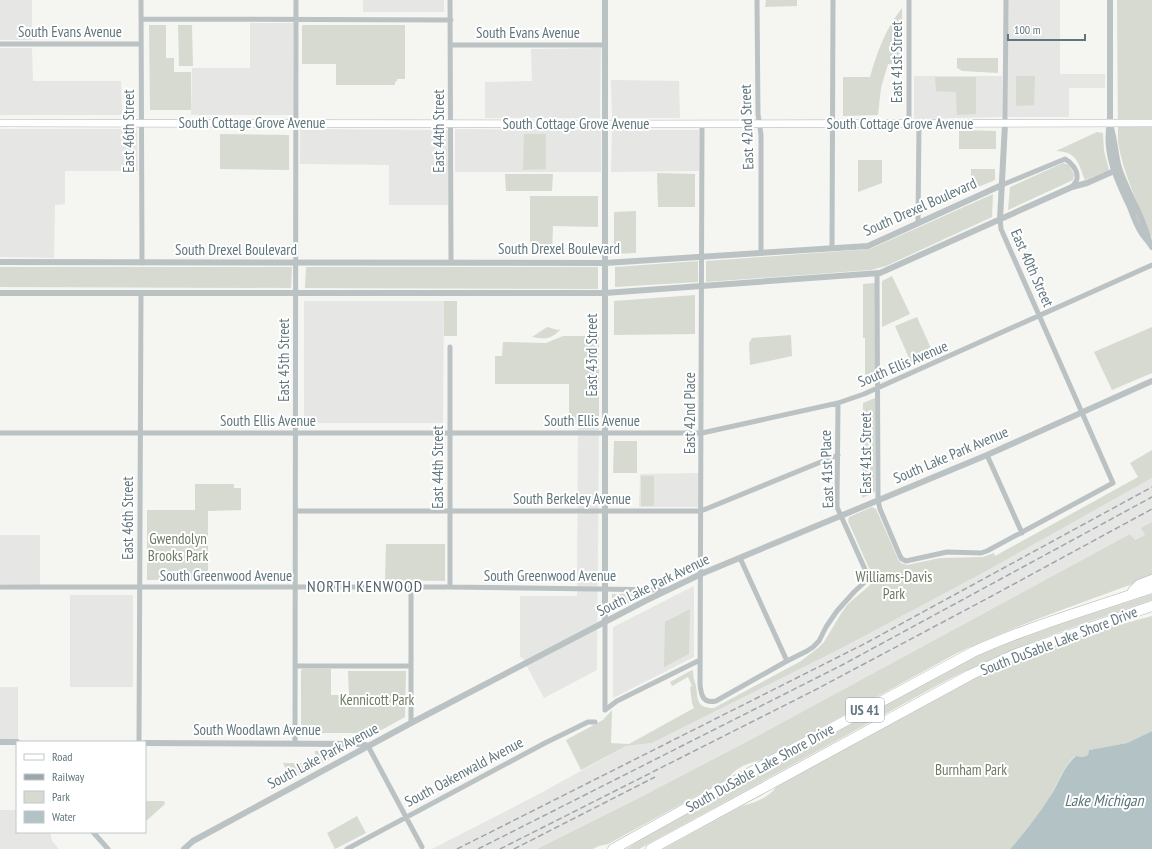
<svg xmlns="http://www.w3.org/2000/svg" width="1152" height="849" font-family="'PT Sans Narrow',sans-serif">
<style>
.built{fill:#e6e6e5}
.green{fill:#d6dad1}
.water{fill:#b3c3c5}
.lines{fill:none;stroke-linecap:round;stroke-linejoin:round}
.secondary-casing{stroke:#aeb6b9;stroke-width:8}
.motorway-casing{stroke:#b1b6b8;stroke-width:11}
.minor{stroke:#bbc2c4;stroke-width:5}
.tertiary{stroke:#bbc2c4;stroke-width:6}
.secondary{stroke:#fff;stroke-width:7}
.motorway{stroke:#fff;stroke-width:10}
.rail{stroke:#9da6aa;stroke-width:1.5;stroke-dasharray:6 3;stroke-linecap:butt}
.labels{text-anchor:middle;stroke-width:4;stroke-linejoin:round;paint-order:stroke}
.shield{fill:#fff;stroke:#909fa4;stroke-width:1}
.shield-label{font-size:14px;font-weight:bold;fill:#60767d}
.street-label{font-size:15px;fill:#60767d;stroke:#fff}
.park-label{font-size:15px;fill:#6c7a63;stroke:#fff}
.neighbourhood-label{font-size:16px;letter-spacing:1px;fill:#526268;stroke:#fff}
.water-label{font-size:16px;font-style:italic;fill:#5a7679;stroke:#fff}
</style>
<rect width="100%" height="100%" fill="#f5f5f1"/>
<path class="built" d="M0,0H32V40H0Z
M363,0H444V12H363Z
M1008,0H1060V74H1105V88H1069V117H1008Z
M250,23H293V115H191L192,68H250Z
M0,48H32L33,81H121L122,115H0Z
M601,48L600,118H485V82L532,81L531,49Z
M914,76H1002L1003,117L914,119Z
M611,80L679,81L680,118H612Z
M0,129H137L138,171H65V204L55,205L54,258L0,257Z
M300,129L448,130V205H389V165L300,164Z
M455,129L601,130V172H455Z
M612,130H699V171L611,172Z
M304,301H444L443,423H304Z
M578,424H599L597,670L544,698L522,657H520V596H577Z
M699,473V507H639L640,474Z
M1152,478V522L1142,528L1145,535L1135,540L1130,534L752,739L635,800L537,849H432L539,794L626,746L652,743L838,650L979,575Z
M0,535H40V585L0,584Z
M694,586V657L613,698V627Z
M70,595H133V687H70Z
M0,687H18V742H0Z
M0,810H17V832H50L52,841L59,849H0Z"/>
<path class="green" d="M766,0H797V6L765,7Z
M1117,0H1152V238C1140,207 1123,175 1118,142Z
M902,8L903,64H888L881,88L878,115L843,116V77H870C877,52 886,28 902,8Z
M149,25H166V58H174V72H191V110H150Z
M178,25H192L193,66H179Z
M303,25H405V79H397V81L395,82V85H336V64H302V26Z
M957,58H998V73L962,71L957,68Z
M1016,76H1035L1034,105L1016,106Z
M935,77H976V114L957,115L956,92L936,91Z
M959,130L996,131V149H959Z
M1097,132L1103,133L1104,151L1109,170L1085,180C1078,163 1078,152 1056,151Z
M220,134L289,135V170L220,169Z
M524,134H546V169L523,170Z
M858,160H882V183L858,192Z
M1063,163L1070,165L1074,175L1073,180L1008,210L1010,187Z
M971,169H995V180L971,190Z
M657,173L695,174V207H658Z
M505,174H553L552,191H506Z
M993,194L992,217L886,266L871,270L706,282V261L870,249Z
M530,196H598V227L553,226L552,254H530Z
M636,211V253L614,254V212Z
M698,261V282L615,287V267Z
M0,267H292L291,288L0,287Z
M306,267H598V289L305,288Z
M892,276L910,314L882,327V281Z
M875,283V381L865,385V338H863V284Z
M695,295V334L614,335V301Z
M444,301H457V336H444Z
M917,317L934,355L912,365L895,326Z
M547,327L558,330L561,329C550,340 547,339 532,337Z
M1152,327V373L1112,390L1094,352Z
M791,335L792,356L750,365L749,343L752,338Z
M563,336H599V424H569V384H495V356H502L503,342L546,343Z
M875,398V492L862,498L863,403Z
M614,441H637V473H613Z
M1152,450V478L979,575L838,650L652,743L626,746L581,770L566,740L603,720L612,710L611,743L629,744L694,708L692,703L690,687L692,686L688,677L672,686L670,682L690,671L693,670C693,675 694,681 696,686C698,699 696,708 714,708L801,661L818,648L824,642L842,612L848,604L870,585L872,580V575L848,521L849,517L872,507L876,509L898,559L901,563L907,565L940,558L983,557L994,553L995,556L1138,477L1130,463Z
M641,476H654V506H641Z
M195,484H234V488H241V510L208,511V580H147V510H195Z
M1152,522V577C1086,601 1019,624 955,654L762,760C751,762 735,767 729,778L608,844L599,846L593,849H537L635,800L752,739L1130,534L1135,540L1145,535L1141,528Z
M386,544H445V581L385,580Z
M612,594H639L641,597L612,612Z
M1152,594V600C1079,625 1005,649 936,686L639,849H626L640,840L966,661L1024,636Z
M690,609L689,654L664,667L665,622Z
M1152,616V731L1127,743L1089,750L1088,755L1083,757L1075,756C1062,768 1056,788 1046,803C1035,819 1023,834 1010,849H663L742,806C754,803 769,798 776,787L970,681L1007,664L1093,632Z
M302,669H331V695H349L348,671H406L405,717L376,733H301V671Z
M346,750L291,780L283,763H316V756L315,755V751Z
M145,801H164L165,804L145,822Z
M357,816L366,833L335,849L327,833Z"/>
<path class="water" d="M1152,731V849H1010C1025,832 1039,814 1051,795C1059,782 1064,766 1076,756L1083,757L1088,755L1089,750L1127,743Z"/>
<g class="lines">
<g class="secondary-casing">
<path id="secondary" d="M0,123L591,124L1152,123"/>
</g>
<g class="motorway-casing">
<path id="motorway" d="M1133,591L1139,585L1152,580
M613,849L762,766L973,652C1031,626 1092,608 1152,588
M651,849L970,675L1016,654L1152,606"/>
</g>
<path class="minor" d="M141,0L142,263
M450,0L451,262
M757,0L758,114L761,135V253
M909,0V124
M141,19L451,20
M0,44H141
M451,45H605
M702,124L700,684C701,695 703,704 716,701L787,661L807,651L813,647L819,641L826,627L837,611L854,592L868,579V576L837,507L838,403
M1005,124L1006,0
M1002,185L1065,159C1071,162 1078,170 1077,178C1077,182 1074,184 1072,187
M918,223L919,124
M832,248L833,0
M877,273L878,500L880,509L900,556L902,559L906,561L947,552L981,553L987,551L1113,483L1001,229L1000,219
M450,347V587
M0,433H702L838,403L864,394L1152,265
M987,455L1022,533
M296,511H701L838,455
M740,558L787,661
M0,587H450L667,590
M296,666H410
M605,710L617,701L700,660
M605,710V622
M411,723V588
M139,742L141,293
M295,743L296,0
M368,746L422,847
M93,832L108,849
M347,849L545,743L588,722H595"/>
<path class="tertiary" d="M605,0V622
M1110,0V123C1104,153 1117,180 1130,207C1133,215 1136,224 1141,232C1144,237 1149,242 1152,247
M1110,125C1115,139 1115,154 1119,168C1127,193 1143,215 1149,241
M1000,219L1005,124
M0,262L605,263L868,246L1002,185
M0,293H605L880,273L1072,187L1087,183L1114,171
M0,742H17
M145,743L361,744L368,746
M184,849L193,841L411,723L647,600L701,574L987,455L1152,381"/>
<use href="#secondary" class="secondary"/>
<use href="#motorway" class="motorway"/>
<path class="rail" d="M457,849L866,643L1152,487
M478,849L844,664L1152,497
M500,849L815,690L990,597L1152,509
M514,849L655,777"/>
</g>
<g class="labels">
<rect class="shield" x="846" y="698" width="38" height="24" rx="3"/>
<g class="shield-label">
<text x="865" y="715">US 41</text>
</g>
<g class="street-label">
<text x="70" y="37">South Evans Avenue</text>
<text x="528" y="38">South Evans Avenue</text>
<text transform="translate(897 62) rotate(-90)" y="5">East 41st Street</text>
<text x="252" y="128">South Cottage Grove Avenue</text>
<text x="576" y="129">South Cottage Grove Avenue</text>
<text x="900" y="129">South Cottage Grove Avenue</text>
<text transform="translate(747 127) rotate(-92)" y="5">East 42nd Street</text>
<text transform="translate(129 131) rotate(-90)" y="5">East 46th Street</text>
<text transform="translate(439 131) rotate(-90)" y="5">East 44th Street</text>
<text transform="translate(920 207) rotate(-24)" y="5">South Drexel Boulevard</text>
<text x="559" y="254">South Drexel Boulevard</text>
<text x="236" y="255">South Drexel Boulevard</text>
<text transform="translate(1032 268) rotate(66)" y="5">East 40th Street</text>
<text transform="translate(592 355) rotate(-90)" y="5">East 43rd Street</text>
<text transform="translate(284 360) rotate(-90)" y="5">East 45th Street</text>
<text transform="translate(903 364) rotate(-23)" y="5">South Ellis Avenue</text>
<text transform="translate(690 413) rotate(-90)" y="5">East 42nd Place</text>
<text x="268" y="426">South Ellis Avenue</text>
<text x="592" y="426">South Ellis Avenue</text>
<text transform="translate(866 453) rotate(-90)" y="5">East 41st Street</text>
<text transform="translate(951 455) rotate(-23)" y="5">South Lake Park Avenue</text>
<text transform="translate(438 467) rotate(-90)" y="5">East 44th Street</text>
<text transform="translate(827 469) rotate(-92)" y="5">East 41st Place</text>
<text x="572" y="504">South Berkeley Avenue</text>
<text transform="translate(128 518) rotate(-90)" y="5">East 46th Street</text>
<text x="226" y="581">South Greenwood Avenue</text>
<text x="550" y="581">South Greenwood Avenue</text>
<text transform="translate(653 585) rotate(-26)" y="5">South Lake Park Avenue</text>
<text transform="translate(1059 641) rotate(-21)" y="5">South DuSable Lake Shore Drive</text>
<text x="257" y="735">South Woodlawn Avenue</text>
<text transform="translate(323 756) rotate(-28)" y="5">South Lake Park Avenue</text>
<text transform="translate(760 768) rotate(-29)" y="5">South DuSable Lake Shore Drive</text>
<text transform="translate(464 772) rotate(-28)" y="5">South Oakenwald Avenue</text>
</g>
<g class="park-label">
<text x="178" y="544">Gwendolyn<tspan x="178" dy="17">Brooks Park</tspan></text>
<text x="894" y="582">Williams-Davis<tspan x="894" dy="17">Park</tspan></text>
<text x="377" y="705">Kennicott Park</text>
<text x="971" y="775">Burnham Park</text>
</g>
<g class="neighbourhood-label">
<text x="365" y="592">NORTH KENWOOD</text>
</g>
<g class="water-label">
<text x="1104" y="806">Lake Michigan</text>
</g>
</g>
<rect x="16" y="741" width="130" height="92" fill="#ffffff" stroke="#bfc8cb"/>
<rect x="24" y="754" width="20" height="6" fill="#ffffff" stroke="#bfc8cb"/>
<text x="52" y="761" font-size="12" fill="#60767d">Road</text>
<rect x="24" y="774" width="20" height="6" fill="#9da6aa" stroke="#bfc8cb"/>
<text x="52" y="781" font-size="12" fill="#60767d">Railway</text>
<rect x="24" y="791" width="20" height="12" fill="#d6dad1" stroke="#bfc8cb"/>
<text x="52" y="801" font-size="12" fill="#60767d">Park</text>
<rect x="24" y="811" width="20" height="12" fill="#b3c3c5" stroke="#bfc8cb"/>
<text x="52" y="821" font-size="12" fill="#60767d">Water</text>
<path d="M1008 34v6h77v-6" fill="none" stroke="#60767d" stroke-width="2"/>
<text x="1014" y="34" font-size="12" fill="#60767d" stroke="#ffffff" stroke-width="3" paint-order="stroke">100 m</text>
</svg>
